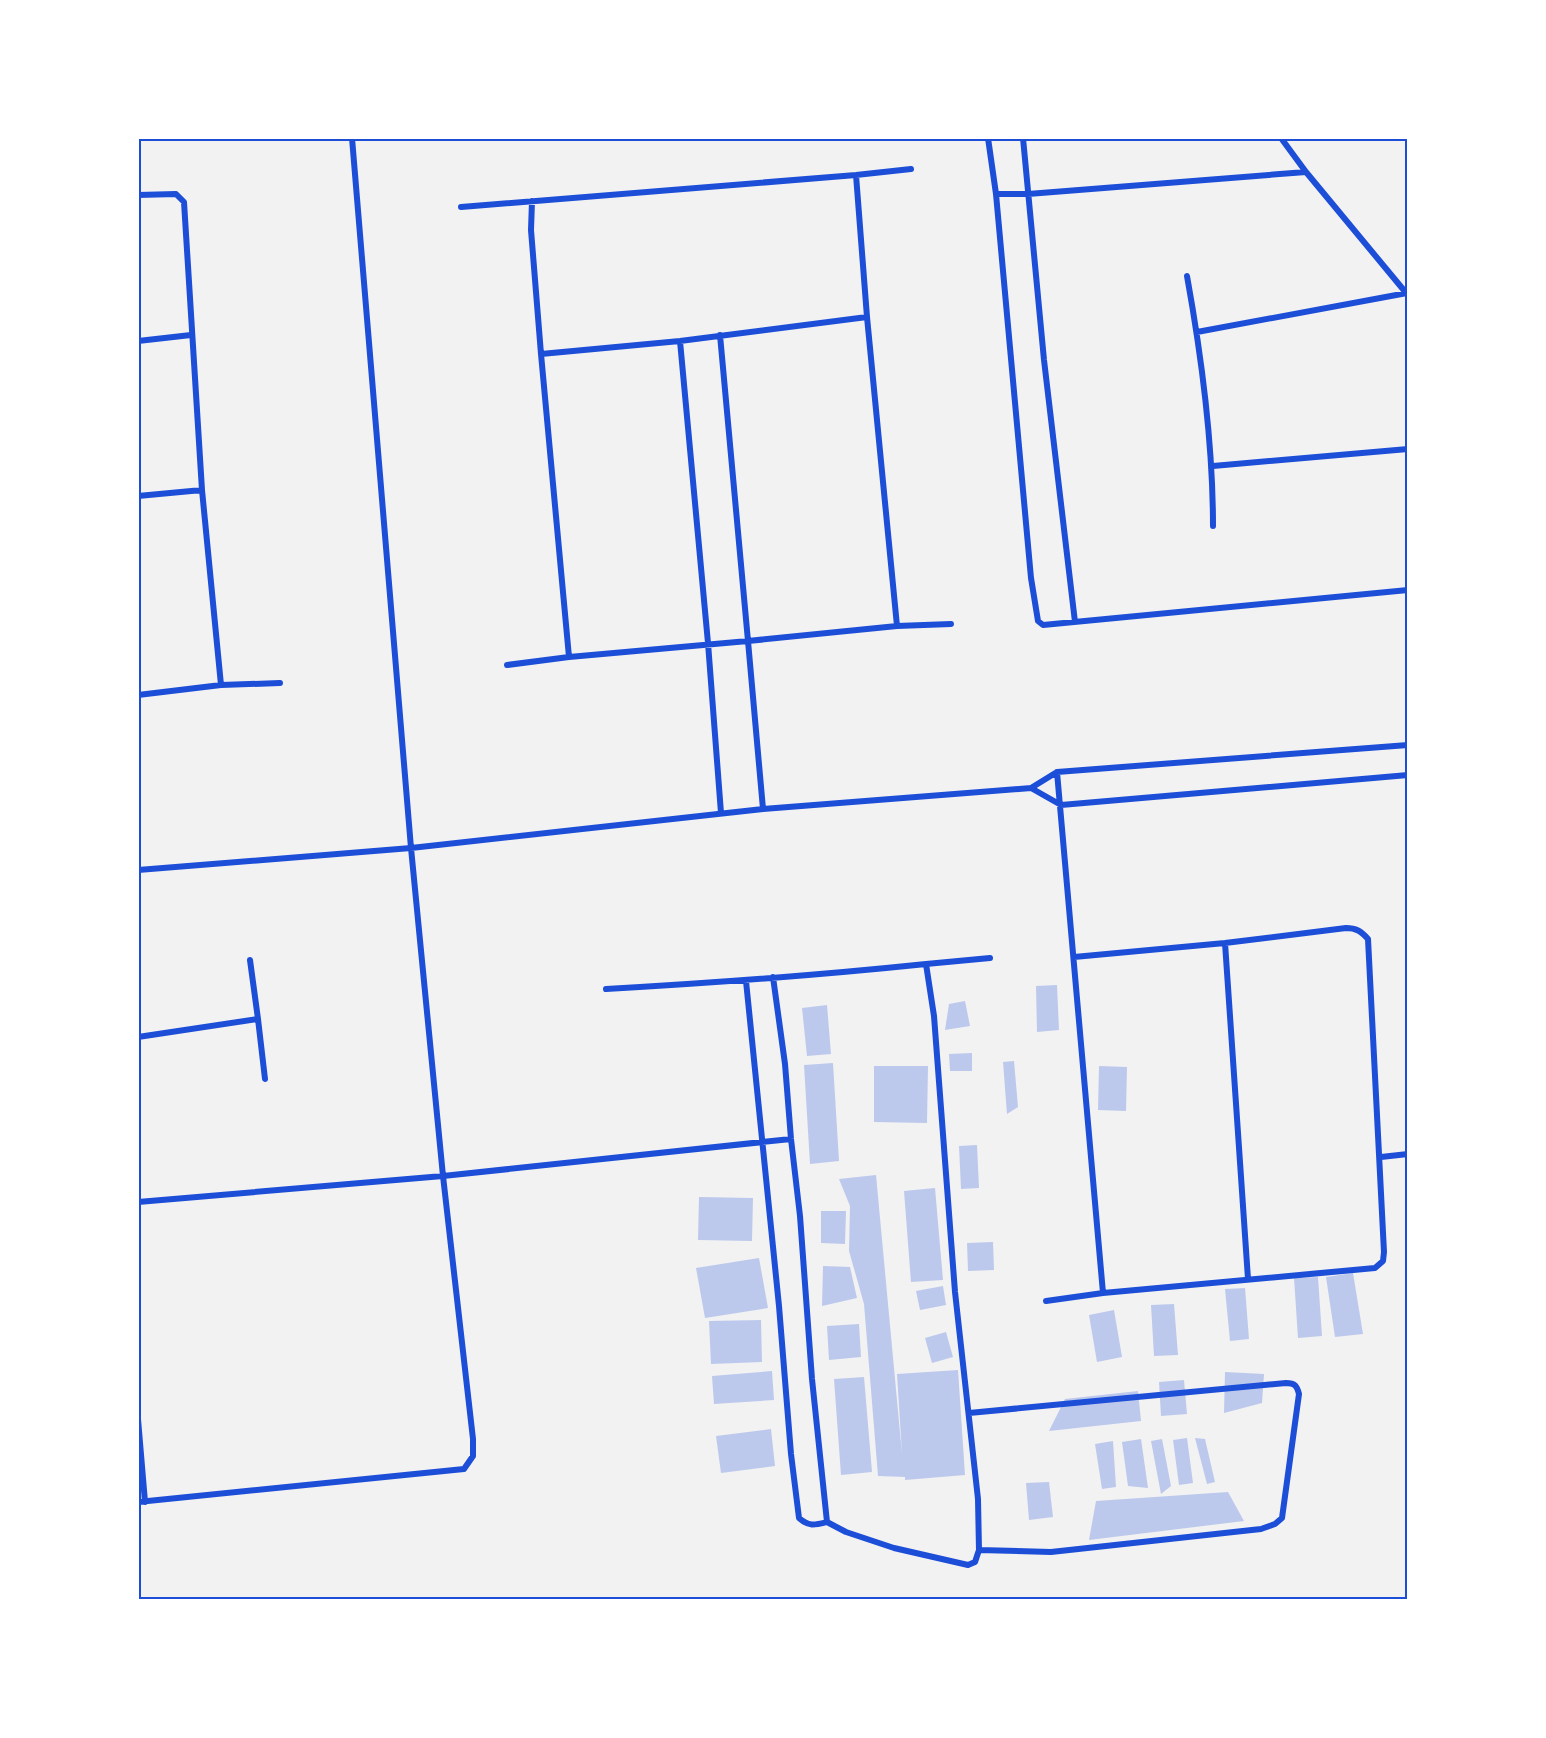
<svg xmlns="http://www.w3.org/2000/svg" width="1546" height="1738" font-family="Inter,sans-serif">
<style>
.building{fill:#bdc9ec}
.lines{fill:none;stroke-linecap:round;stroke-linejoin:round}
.minor{stroke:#1d4ed8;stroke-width:6}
.neatline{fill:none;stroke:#1d4ed8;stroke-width:2}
</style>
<rect width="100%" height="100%" fill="#f2f2f2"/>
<path class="building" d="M1057,985L1059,1030L1037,1032L1036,986Z
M965,1001L970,1026L945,1030L949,1004Z
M827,1005L831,1054L807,1056L802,1008Z
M972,1053V1071H950L949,1054Z
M1014,1061L1018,1107L1007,1114L1003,1062Z
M833,1063L839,1161L810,1164L804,1065Z
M874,1066H928L927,1123L874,1122Z
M1099,1066L1127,1067L1126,1111L1098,1110Z
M977,1145L979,1188L961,1189L959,1146Z
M876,1175L902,1454L897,1374L958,1370L965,1475L905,1480V1477L878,1476L864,1304L849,1251L850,1206L839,1179Z
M935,1188L943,1280L911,1282L904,1191Z
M699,1197L753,1198L752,1241L698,1240Z
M821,1211H846L845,1244L821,1243Z
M993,1242L994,1270L968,1271L967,1243Z
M759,1258L768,1308L705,1318L696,1268Z
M823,1266L850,1267L857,1298L822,1306Z
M1353,1273L1363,1334L1335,1337L1326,1277Z
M1318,1277L1322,1336L1298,1338L1294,1278Z
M943,1286L946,1305L920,1310L916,1291Z
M1245,1288L1249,1339L1230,1341L1225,1289Z
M1174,1304L1178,1355L1154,1356L1151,1305Z
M1114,1310L1122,1357L1097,1362L1089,1315Z
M761,1320L762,1362L711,1364L709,1321Z
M859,1324L861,1357L829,1360L827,1326Z
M946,1332L953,1357L932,1363L925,1338Z
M772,1371L774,1400L714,1404L712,1376Z
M1225,1372L1264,1374L1262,1403L1224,1413Z
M864,1377L872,1472L841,1475L834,1379Z
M1184,1380L1187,1414L1161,1416L1159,1382Z
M1138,1391L1141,1421L1049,1431L1065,1399Z
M771,1429L775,1466L721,1473L716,1436Z
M1187,1438L1193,1483L1179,1485L1173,1440Z
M1195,1438L1205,1439L1215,1482L1207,1484Z
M1141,1439L1148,1488L1128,1486L1122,1442Z
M1162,1439L1171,1486L1161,1494L1151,1441Z
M1113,1441L1116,1487L1102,1489L1095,1444Z
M1049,1482L1053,1517L1029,1520L1026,1483Z
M1228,1492L1244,1521L1089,1540L1096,1501Z"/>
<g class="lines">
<path class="minor" d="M988,138L996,194L1031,578L1038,621L1043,625L1408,590
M1023,138L1044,360L1075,622
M1281,138L1306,172L1407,294
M856,175L867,317L897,626
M996,194H1028L1306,172
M138,195L176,194L184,202L202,490
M532,201L531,230L541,354L569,657
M461,207L856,175L911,169
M1187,276C1202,359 1213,442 1213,526
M1197,332L1407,293
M138,341L191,335
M680,341L708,643L721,813
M541,354L680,341L867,317
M1213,466L1408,449
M138,496L202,490L221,685L138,695
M507,665L569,657L748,641L720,335
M221,685L280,683
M1057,772L1103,1293
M1031,788L1061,805L1408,775
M763,809L748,641L897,626L951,624
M138,870L411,848L763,809L1031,788L1057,772L1408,745
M1225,943L1248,1279
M250,960L258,1019
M926,964L990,958
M773,977L785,1064L791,1139L800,1216L812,1379L827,1522
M606,989C713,983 820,975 926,964L934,1016L955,1292L978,1499L979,1550L975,1562L968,1565L894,1548L846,1532L827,1522C815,1525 809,1527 799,1518L791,1454L779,1306L746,981
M138,1037L258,1019L265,1079
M1381,1157L1408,1154
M138,1202L443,1176L411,848L352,138
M1046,1301L1103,1293L1375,1268L1383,1261L1384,1252L1368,939C1361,931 1356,928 1346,928L1225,943L1074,957
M969,1413L1286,1383C1295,1383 1297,1386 1299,1394L1282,1518L1275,1524L1261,1529L1051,1552L979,1550
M138,1419L145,1502
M138,1502L464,1469L473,1456V1439L443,1176L791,1139"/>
</g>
<rect width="1546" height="1738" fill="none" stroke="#ffffff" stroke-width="279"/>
<rect x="140" y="140" width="1266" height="1458" class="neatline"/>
</svg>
